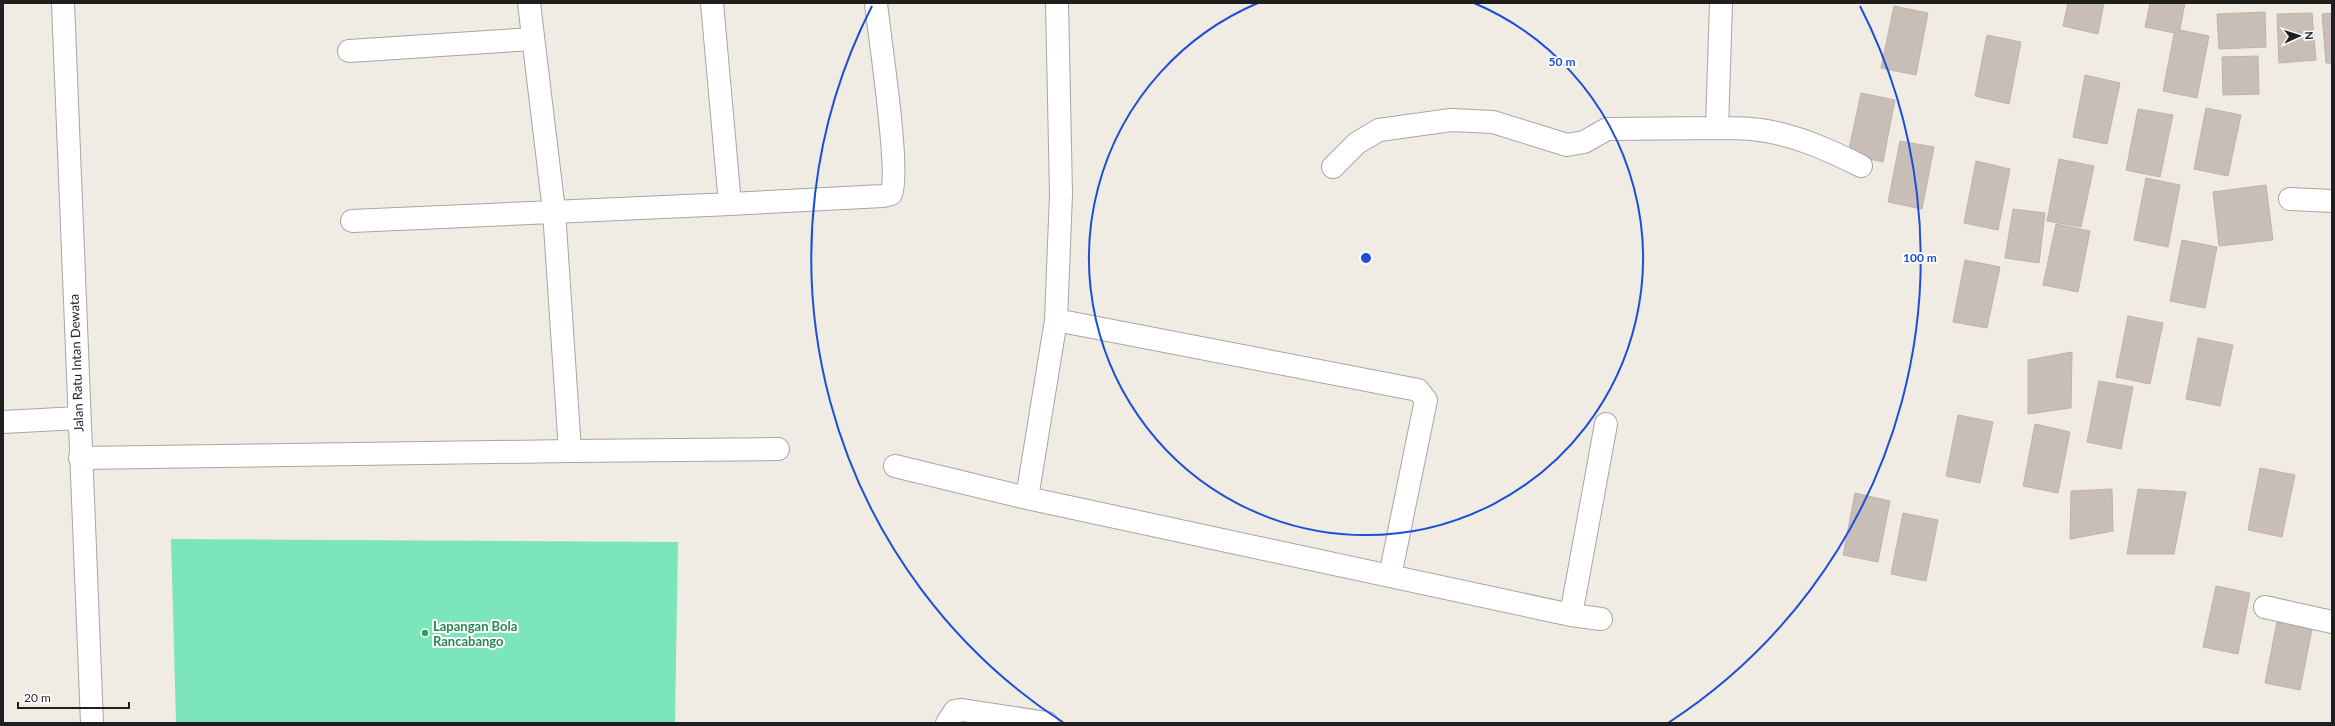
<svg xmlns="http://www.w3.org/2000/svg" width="2335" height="726" font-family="Lato,sans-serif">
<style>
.pitch{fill:#7de5bb}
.building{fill:#c8beb7;stroke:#c3b2a5}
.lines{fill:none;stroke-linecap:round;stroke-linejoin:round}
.minor-casing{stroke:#a6a6a6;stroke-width:24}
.minor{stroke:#fff;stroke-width:22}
.ring{fill:none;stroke:#1d4ed8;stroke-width:2}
.leisure-dot{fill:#2e9e5b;stroke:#fff;stroke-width:1.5}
.labels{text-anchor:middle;stroke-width:4;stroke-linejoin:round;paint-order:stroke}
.street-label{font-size:13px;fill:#1f1f1f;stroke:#fff}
.leisure-label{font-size:13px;font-weight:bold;fill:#27864d;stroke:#fff;text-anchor:start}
.centre{fill:#1d4ed8;stroke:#fff;stroke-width:2}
.ring-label{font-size:12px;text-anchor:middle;font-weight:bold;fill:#1d4ed8;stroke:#fff;stroke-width:4;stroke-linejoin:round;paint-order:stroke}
</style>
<rect width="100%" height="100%" fill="#f0ece4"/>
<path class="pitch" d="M171,539L678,542L675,723H176Z"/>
<path class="building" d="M2068,3H2104L2098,34L2063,26Z
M2150,3H2185L2179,34L2145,27Z
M1894,6L1928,13L1916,75L1881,68Z
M2265,12L2266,47L2219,49L2217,14Z
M2312,13L2316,60L2279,63L2277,14Z
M2332,13V63H2326L2322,14Z
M2175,29L2209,36L2197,98L2163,91Z
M1987,35L2021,42L2009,104L1975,96Z
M2258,56L2259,94L2223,95L2222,57Z
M2085,75L2120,83L2107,144L2073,137Z
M1861,93L1895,100L1883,162L1848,154Z
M2206,108L2241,115L2228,176L2194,169Z
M2138,109L2173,115L2160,177L2126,170Z
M1900,141L1934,147L1922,209L1888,202Z
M2059,159L2094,166L2081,227L2047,221Z
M1976,161L2010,169L1998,230L1964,223Z
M2146,178L2180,185L2168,247L2134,240Z
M2266,185L2273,240L2219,246L2213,192Z
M2013,209L2045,213L2039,263L2005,258Z
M2056,224L2090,231L2078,292L2043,285Z
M2182,240L2217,247L2205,308L2170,301Z
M1965,260L2000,267L1987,328L1953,322Z
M2128,316L2163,323L2150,384L2116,377Z
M2198,338L2233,345L2220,406L2186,399Z
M2072,352L2071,408L2028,414V360Z
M2099,381L2133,387L2121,449L2087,442Z
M1958,415L1993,422L1980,483L1946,476Z
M2035,424L2070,432L2058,493L2023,486Z
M2260,468L2295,475L2282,537L2248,530Z
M2112,489L2113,531L2070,539L2071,491Z
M2138,489L2186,492L2174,554H2127Z
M1855,493L1890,501L1878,562L1843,555Z
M1903,513L1938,520L1926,581L1891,574Z
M2216,586L2250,593L2238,654L2203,647Z
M2277,622L2312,629L2300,690L2265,683Z"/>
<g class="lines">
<g class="minor-casing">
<path id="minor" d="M63,3L92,723
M1721,3L1717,128C1731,128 1746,128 1760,130C1796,135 1829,150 1861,166
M349,51L532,39
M1333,167L1357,143L1379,130L1451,120L1493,122L1567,145L1584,142L1607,129L1717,128
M2290,199L2332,201
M730,204L883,196L891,194C901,174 879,34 876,3
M352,221L730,204L712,3
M1056,320L1418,390L1426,400L1390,576
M3,422L78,418
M570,451L778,449
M80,458L570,451L554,211L529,3
M895,466L1027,498L1056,320L1061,194L1057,3
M1027,498L1571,615L1601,619
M2265,607L2332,622
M1571,615L1606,424
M947,723L955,711L962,710L1047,723"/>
</g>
<use href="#minor" class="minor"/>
</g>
<g class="ring">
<path d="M1474 3A277 277 0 1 1 1258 3"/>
<path d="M1064 723A554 554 0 0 1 872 6M1860 6A554 554 0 0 1 1668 723"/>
</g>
<circle class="leisure-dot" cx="425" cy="633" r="4"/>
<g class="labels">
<g class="street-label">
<text transform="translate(76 363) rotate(-92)" y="5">Jalan Ratu Intan Dewata</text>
</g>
<g class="leisure-label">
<text x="433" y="631">Lapangan Bola<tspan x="433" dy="15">Rancabango</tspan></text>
</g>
</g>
<circle cx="1366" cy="258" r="6" class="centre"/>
<g class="ring-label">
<text x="1562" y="66">50 m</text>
<text x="1920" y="262">100 m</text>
</g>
<rect width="2335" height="726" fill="none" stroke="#1f1f1f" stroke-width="8"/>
<g transform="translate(2299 36) rotate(87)" stroke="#ffffff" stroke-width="3" paint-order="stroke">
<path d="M0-3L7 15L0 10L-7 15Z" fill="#1f1f1f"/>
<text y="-6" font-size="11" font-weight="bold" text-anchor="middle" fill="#1f1f1f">N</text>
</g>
<path d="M18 702v6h111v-6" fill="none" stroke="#1f1f1f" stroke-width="2"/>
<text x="24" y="702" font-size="12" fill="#1f1f1f" stroke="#ffffff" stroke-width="3" paint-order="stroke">20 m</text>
</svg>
